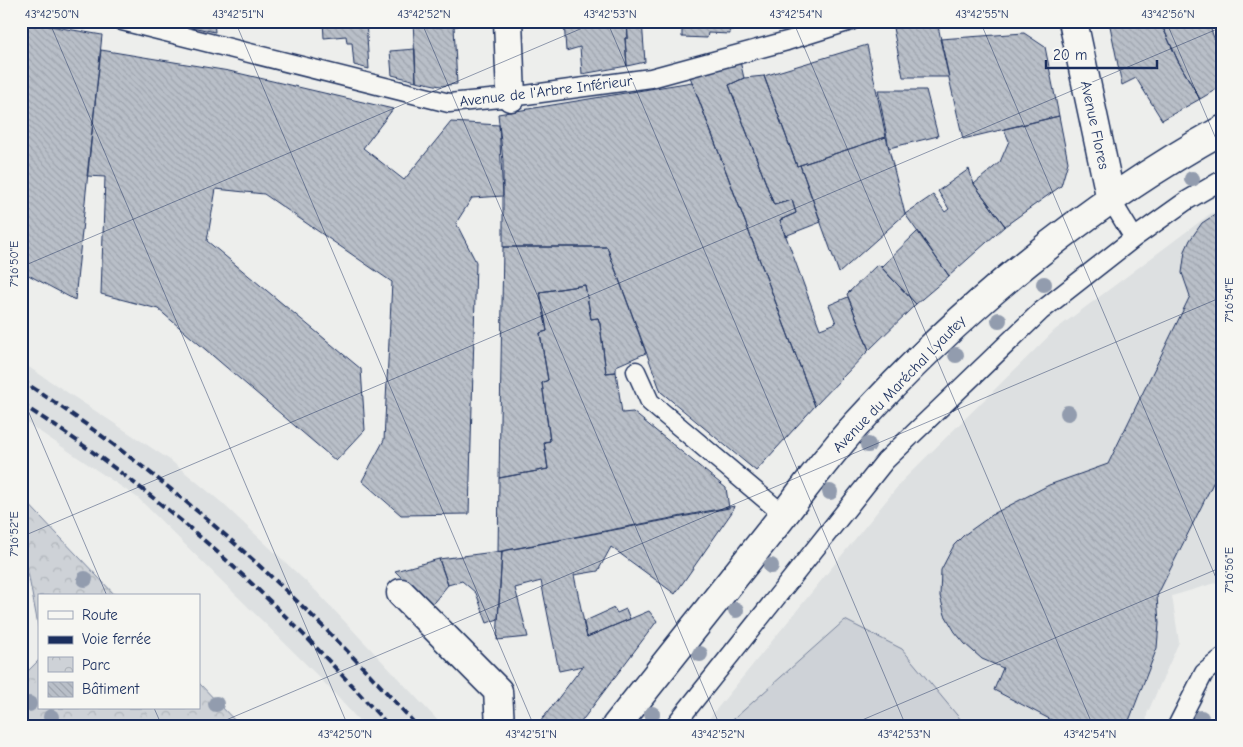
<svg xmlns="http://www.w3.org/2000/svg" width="1243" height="747" font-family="'Comic Neue',sans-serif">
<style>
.built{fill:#dde0e1}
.park{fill:url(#park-crowns);stroke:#74809a}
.garden{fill:#ced2d7;stroke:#74809a}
.building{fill:url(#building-back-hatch);stroke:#1b2f5e}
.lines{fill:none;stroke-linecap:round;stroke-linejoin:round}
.service-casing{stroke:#1b2f5e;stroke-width:21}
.minor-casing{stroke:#1b2f5e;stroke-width:31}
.secondary-casing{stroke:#1b2f5e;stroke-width:31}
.service{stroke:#f6f6f2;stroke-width:18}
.minor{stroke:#f6f6f2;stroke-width:28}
.secondary{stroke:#f6f6f2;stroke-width:28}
.rail{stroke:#1b2f5e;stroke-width:4;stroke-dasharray:8 4;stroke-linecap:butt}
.tree{fill:#929cae}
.ticks{fill:none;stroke:#1b2f5e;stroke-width:1;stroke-opacity:0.45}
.labels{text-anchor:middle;stroke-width:4;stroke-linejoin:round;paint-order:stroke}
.street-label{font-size:15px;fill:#1b2f5e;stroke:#f6f6f2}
.neatline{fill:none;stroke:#1b2f5e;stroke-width:2}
.ticks-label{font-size:12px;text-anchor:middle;fill:#1b2f5e}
</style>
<defs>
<pattern id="park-crowns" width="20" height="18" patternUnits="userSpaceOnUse" patternTransform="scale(1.25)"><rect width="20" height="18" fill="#ced2d7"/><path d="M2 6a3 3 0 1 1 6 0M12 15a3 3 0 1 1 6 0" fill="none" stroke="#b0b5bb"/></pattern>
<pattern id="building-back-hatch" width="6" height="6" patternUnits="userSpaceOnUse" patternTransform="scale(1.25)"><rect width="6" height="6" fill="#b9bfc8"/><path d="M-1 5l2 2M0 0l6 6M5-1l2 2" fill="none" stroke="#9ea4ae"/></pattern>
</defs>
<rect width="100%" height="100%" fill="#edeeec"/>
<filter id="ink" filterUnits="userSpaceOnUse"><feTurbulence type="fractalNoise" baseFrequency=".02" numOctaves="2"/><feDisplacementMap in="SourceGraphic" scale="10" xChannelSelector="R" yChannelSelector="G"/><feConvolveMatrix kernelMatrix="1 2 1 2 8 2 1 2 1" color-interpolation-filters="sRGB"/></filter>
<g filter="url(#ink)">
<path class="built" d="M1222,208V581L1172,596L1179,642L1147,714L1146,726H703L903,480L1055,330L1210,214Z
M21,362L170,460L221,502L316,591L443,726H364L320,678L138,498L21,419Z"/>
<path class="park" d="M21,496L116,596H39V630L21,536Z
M39,660V708H199V683L240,726H21V678Z"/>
<path class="garden" d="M845,620L902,649L966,726H726Z"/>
<path class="building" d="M21,21L102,35L75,300L21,271Z
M192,21H214L215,32L192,27Z
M323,21H366L369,69L354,65L352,43H347L346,36L324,38Z
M413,21H432V27L454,26L457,84L440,86L416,81Z
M432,21H458V26L432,27Z
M564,21H627L628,38H625L627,66L582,74L580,47L566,51Z
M627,21H642L645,62L627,66L625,38H628Z
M682,21H729L730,34L708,33L707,38L682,37Z
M729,21H742V29L730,30Z
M742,21H768V24L742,26Z
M1109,21H1160L1178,61L1200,99L1162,120L1136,78L1122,85Z
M1160,21H1208L1222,60V86L1200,99L1178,61Z
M938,26L949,77H903L893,28Z
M1024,33L1045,47L1059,116L963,139L940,39Z
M867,45L886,137L797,166L764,76Z
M415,49L416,81L392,75L390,51Z
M101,50L229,71L393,109L363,148L404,180L451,122L499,125L503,196L472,198L456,223L476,262L469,514L401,515L362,481L384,440L392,282L264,194L216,189L207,241L361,369L365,430L336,461L158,309L101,294L105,177L87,176Z
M740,61L744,78L729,85L774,205L792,200L796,213L780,220L820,329L836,323L829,305L848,297L869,350L815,406L689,74Z
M764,76L797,166L800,165L821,222L785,236L780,220L796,213L792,200L774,205L729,85L744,78Z
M692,82L815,406L756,471L661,392L607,247H503V161L498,114Z
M878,90H926L938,136L889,148Z
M1059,116L1068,162L1061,186L1005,226L974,184L1000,162L1009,141L1004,129Z
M886,137L905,214L839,273L800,165Z
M969,169L974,184L1005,226L949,276L905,214L933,195L945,212L949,209L938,191Z
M1222,210V465L1157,596L1159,623L1157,648L1127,726H1063L994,690L1003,668L982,659L965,644L955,632L945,615L940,596L941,570L954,545L964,535L995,513L1049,485L1108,464L1190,296L1182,273L1185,251L1190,240L1202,223Z
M918,231L949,276L916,304L881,267Z
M503,247H607L646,353L616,366V372L606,373L600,324L598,318L591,319L585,285L540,292L547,331L540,333L548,380L542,383L550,441L544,442L548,469L499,478Z
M878,264L916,304L869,350L847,294Z
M585,285L591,319L598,318L600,324L606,373L616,372L622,413L633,412L726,488L729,508L498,552L499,478L548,469L544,442L550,441L542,383L548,380L540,333L547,331L540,292Z
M734,506L732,512L675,594L611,547L598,571L574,575L587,637L649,611L657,621L578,726H537L583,666L559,671L541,581L515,588L528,637L497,640L502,551Z
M502,551L498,619L487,623L476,593L462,581L448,585L439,559Z
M439,559L448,585L430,607L395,571Z
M614,608L617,613L626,609L630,619L587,637L583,622Z"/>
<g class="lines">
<g class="service-casing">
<path id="service" d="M122,21L449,103L511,97L651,78L787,41L851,21
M1111,200L1134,238
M636,371L650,402L784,515
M674,726L885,461L1041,311L1134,238L1186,201L1222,180
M1177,726L1204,673L1222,658"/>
</g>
<g class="minor-casing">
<path id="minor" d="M508,21L511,97
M1073,21L1111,200
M401,593L498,691L500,726"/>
</g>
<g class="secondary-casing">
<path id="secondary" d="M616,726C669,659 722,593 774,527C801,493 826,458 855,426C960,310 1085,206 1222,130"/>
</g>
<use href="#service" class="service"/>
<use href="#minor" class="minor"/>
<use href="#secondary" class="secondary"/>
<path class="rail" d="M21,380C170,477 299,594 417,726
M21,404C114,462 201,533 279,610C317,647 353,687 389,726"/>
</g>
<g class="tree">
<circle cx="1192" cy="179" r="8"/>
<circle cx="1044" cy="284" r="8"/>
<circle cx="999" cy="320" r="8"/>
<circle cx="956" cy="355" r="8"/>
<circle cx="1068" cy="413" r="8"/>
<circle cx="868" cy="445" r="8"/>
<circle cx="830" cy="492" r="8"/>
<circle cx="771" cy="566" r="8"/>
<circle cx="85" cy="579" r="8"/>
<circle cx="736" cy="610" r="8"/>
<circle cx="700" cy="654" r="8"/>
<circle cx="29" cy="704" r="8"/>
<circle cx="216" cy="704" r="8"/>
<circle cx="652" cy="714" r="8"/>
<circle cx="51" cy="717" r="8"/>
<circle cx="1201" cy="718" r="8"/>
</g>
</g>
<path class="ticks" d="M49,21L348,726M235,21L534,726M421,21L720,726M607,21L906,726M793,21L1093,726M980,21L1222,592M1166,21L1222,153M21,267L599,21M21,394L107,596M21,537L1222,27M154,708L162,726M212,726L1222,297M848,726L1222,567"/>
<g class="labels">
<g class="street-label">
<text transform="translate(546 91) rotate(-7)" y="5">Avenue de l'Arbre Inférieur</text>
<text transform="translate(1095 125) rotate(78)" y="5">Avenue Flores</text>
<text transform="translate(899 384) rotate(-46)" y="5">Avenue du Maréchal Lyautey</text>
</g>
</g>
<rect width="1243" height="747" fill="none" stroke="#f6f6f2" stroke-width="55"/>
<rect x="38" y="594" width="162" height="115" fill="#f6f6f2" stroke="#9ea6b7"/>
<rect x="48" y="611" width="25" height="8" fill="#f6f6f2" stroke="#9ea6b7"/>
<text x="82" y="620" font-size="15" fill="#1b2f5e">Route</text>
<rect x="48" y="636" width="25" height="8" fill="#1b2f5e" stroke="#9ea6b7"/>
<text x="82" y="644" font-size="15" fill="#1b2f5e">Voie ferrée</text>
<rect x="48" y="657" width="25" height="15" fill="url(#park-crowns)" stroke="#9ea6b7"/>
<text x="82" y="670" font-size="15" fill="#1b2f5e">Parc</text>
<rect x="48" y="682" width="25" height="15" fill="url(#building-back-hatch)" stroke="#9ea6b7"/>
<text x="82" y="694" font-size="15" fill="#1b2f5e">Bâtiment</text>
<path d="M1046 60v8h111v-8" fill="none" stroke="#1b2f5e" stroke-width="2.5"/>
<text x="1053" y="60" font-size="15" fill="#1b2f5e" stroke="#f6f6f2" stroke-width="4" paint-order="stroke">20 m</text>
<rect x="28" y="28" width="1188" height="692" class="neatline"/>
<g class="ticks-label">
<text x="52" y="18">43°42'50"N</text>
<text x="238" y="18">43°42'51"N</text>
<text x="424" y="18">43°42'52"N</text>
<text x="610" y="18">43°42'53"N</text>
<text x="796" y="18">43°42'54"N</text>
<text x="982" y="18">43°42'55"N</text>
<text x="1168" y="18">43°42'56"N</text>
<text transform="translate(14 264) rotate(-90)" y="4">7°16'50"E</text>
<text transform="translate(1229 300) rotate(-90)" y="4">7°16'54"E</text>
<text transform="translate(14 534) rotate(-90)" y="4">7°16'52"E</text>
<text transform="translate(1229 570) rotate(-90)" y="4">7°16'56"E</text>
<text x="345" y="738">43°42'50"N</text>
<text x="531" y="738">43°42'51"N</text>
<text x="718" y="738">43°42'52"N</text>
<text x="904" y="738">43°42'53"N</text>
<text x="1090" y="738">43°42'54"N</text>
</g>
</svg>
